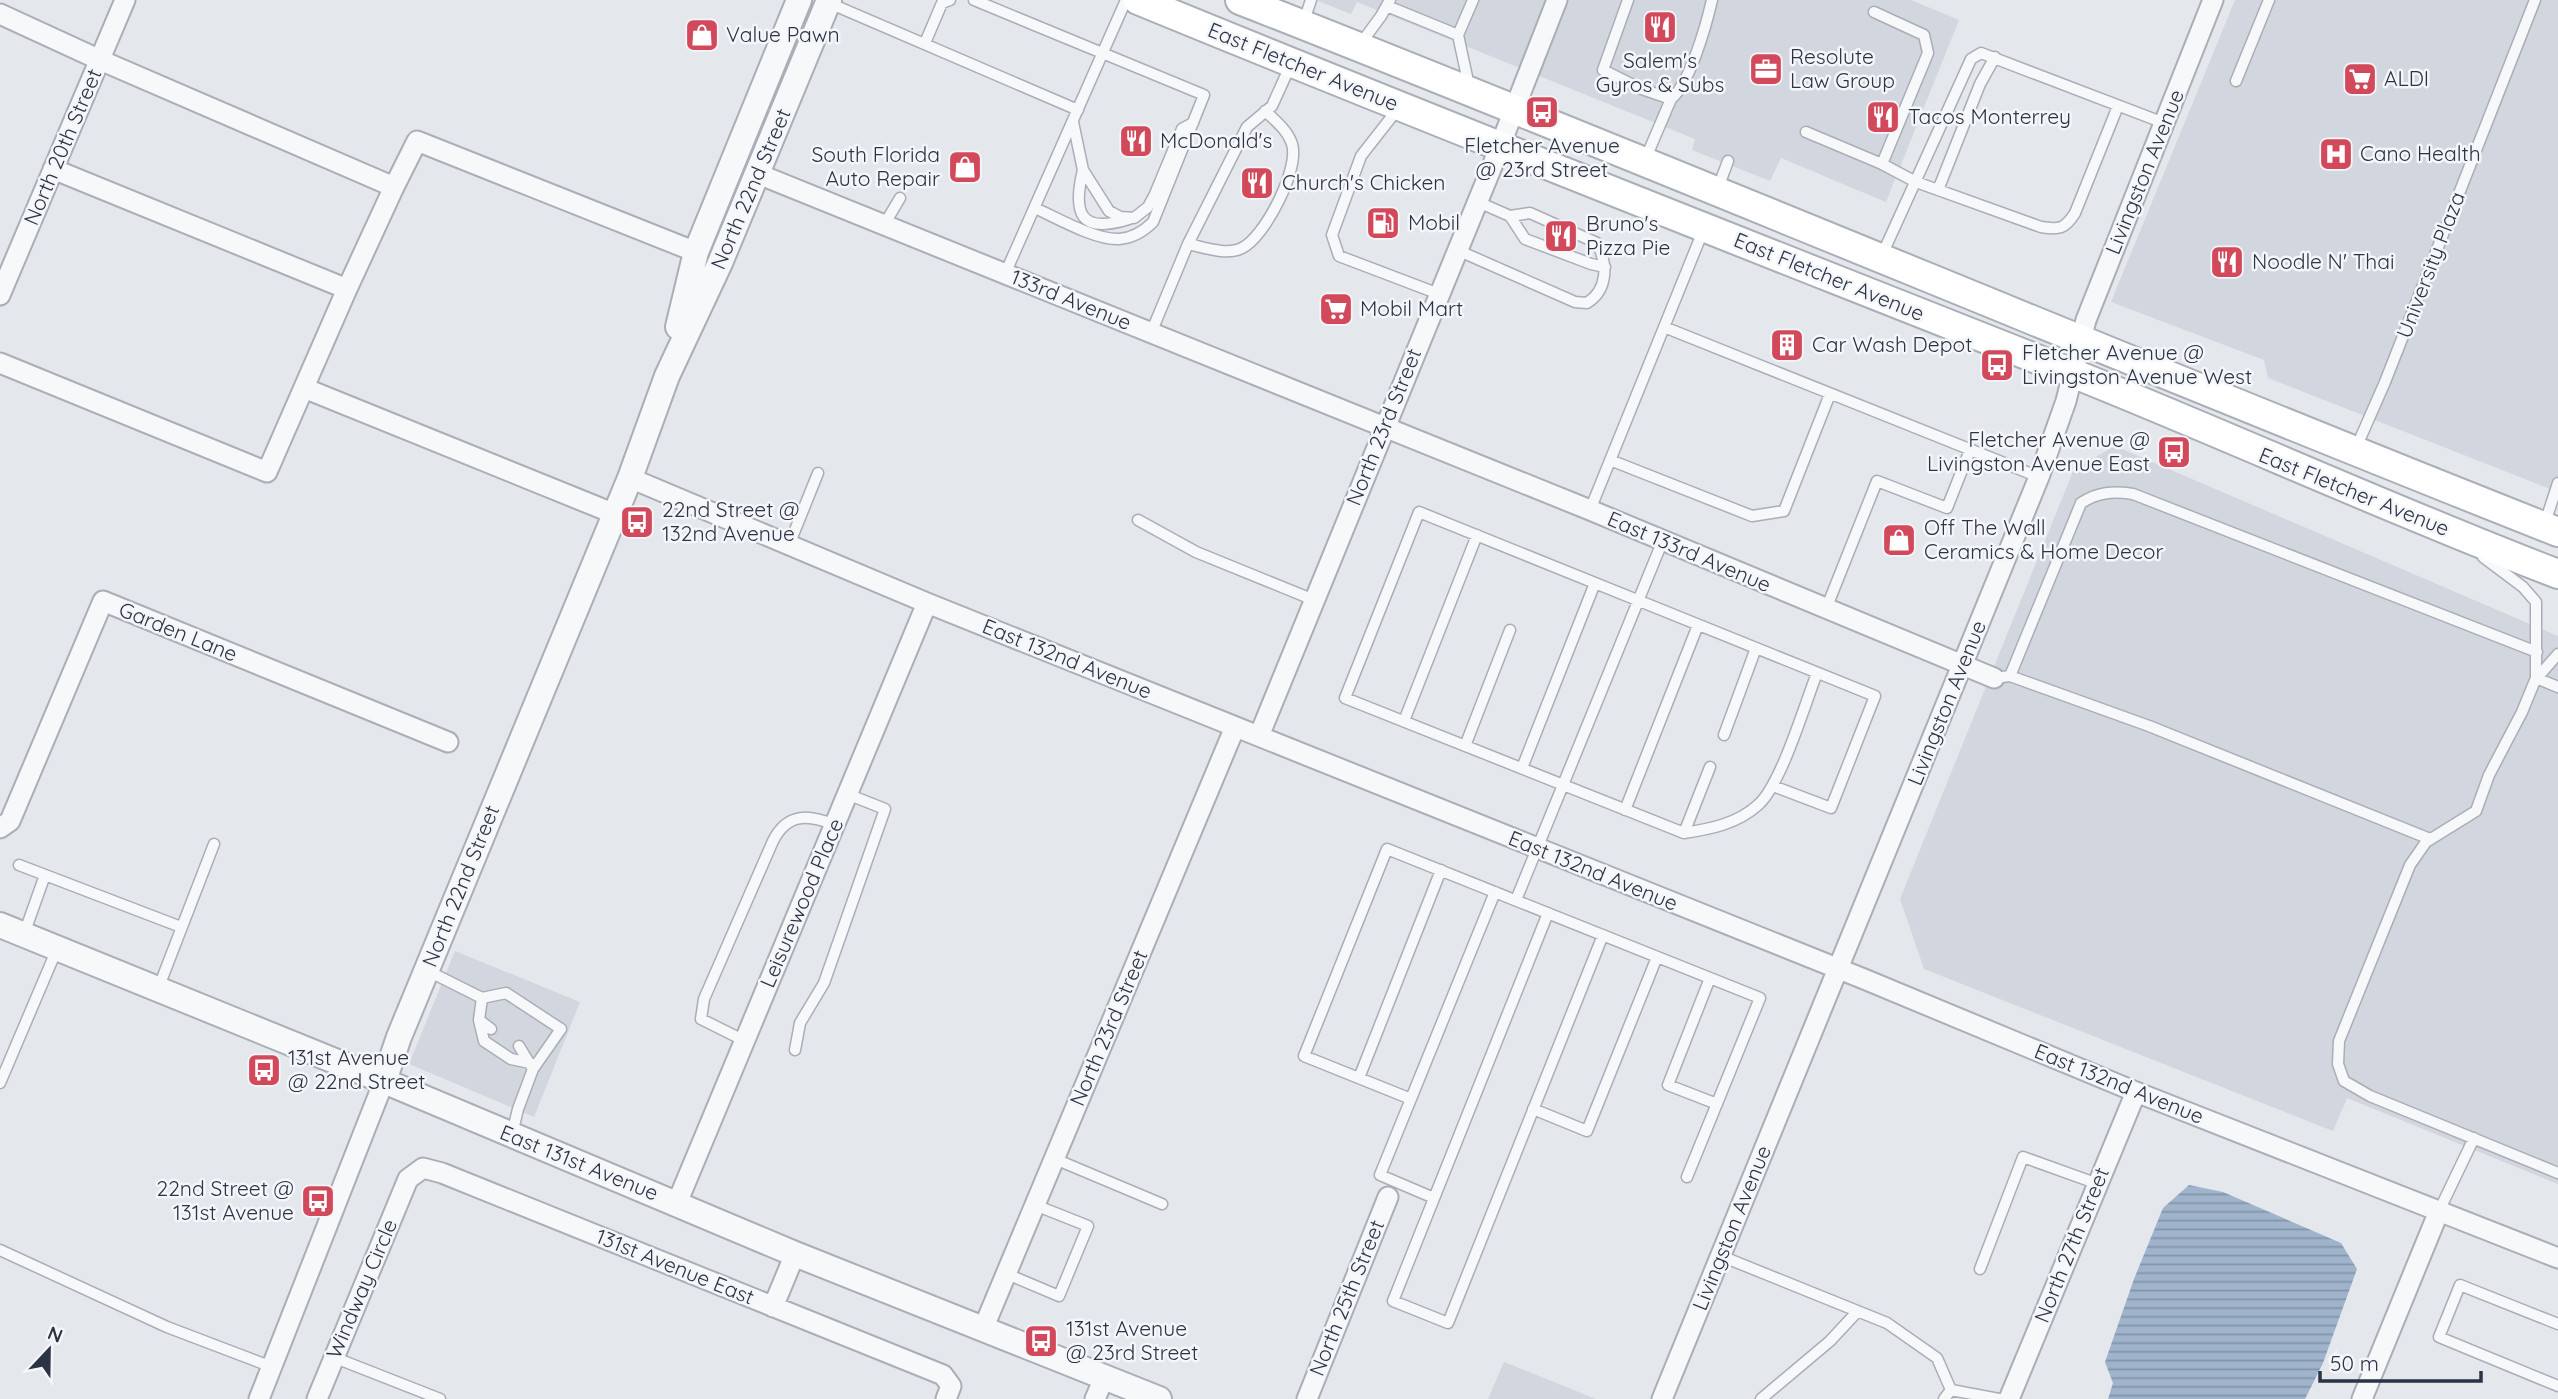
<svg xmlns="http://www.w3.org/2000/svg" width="2558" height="1399" font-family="Quicksand,sans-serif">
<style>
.built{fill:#d2d6de}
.water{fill:url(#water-rules)}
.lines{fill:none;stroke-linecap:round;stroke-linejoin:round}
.service-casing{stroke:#a9aeb7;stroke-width:13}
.minor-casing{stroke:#a9aeb7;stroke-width:23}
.tertiary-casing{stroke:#a9aeb7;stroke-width:28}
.secondary-casing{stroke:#a9aeb7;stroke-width:32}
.service{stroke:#f7f8fa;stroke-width:10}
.minor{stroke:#f7f8fa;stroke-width:19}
.tertiary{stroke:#f7f8fa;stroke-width:24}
.secondary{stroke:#fff;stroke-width:28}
.labels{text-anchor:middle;stroke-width:5;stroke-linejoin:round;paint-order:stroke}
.poi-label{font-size:21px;fill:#2b3445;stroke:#f4f6f9;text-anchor:start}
.street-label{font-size:21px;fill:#2b3445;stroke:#f4f6f9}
</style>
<defs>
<pattern id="water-rules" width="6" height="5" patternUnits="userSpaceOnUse" patternTransform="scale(1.75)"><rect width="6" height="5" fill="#9fb4cc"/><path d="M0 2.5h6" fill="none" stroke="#8293a7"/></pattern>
</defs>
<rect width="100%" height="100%" fill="#e4e7ec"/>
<path class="built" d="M1316,0H1911L1959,20L1886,202L1781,158L1770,181L1692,150L1695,139L1357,2L1351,14Z
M2235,0H2558V492L2268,378L2264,360L2111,302Z
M2115,446L2558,636V1184L2347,1098L2333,1131L1924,969L1900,899L2074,469Z
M455,951L580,1002L534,1117L409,1064Z
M1504,1362L1596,1399H1488Z"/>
<path class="water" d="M2189,1185L2223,1192L2341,1243L2357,1269L2323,1363L2305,1399H2108L2113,1383L2105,1362L2134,1279L2163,1208Z"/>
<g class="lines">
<g class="service-casing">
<path id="service" d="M974,0L1204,95L1153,222C1144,231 1133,238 1119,239C1095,240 1057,218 1035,208
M1628,0L1603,70L1639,88L1671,99C1690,83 1706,26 1712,0
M829,3L1078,110
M1387,6L1458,35
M1874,12L1924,35L1928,53L1882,164L1916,182L2041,227C2059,230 2065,229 2075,213L2118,106
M1303,24L1311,0
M925,43L942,3L950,0
M1359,46L1381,16L1390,0
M2236,81L2269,0
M1469,86L1458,35L1473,0
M1397,110L1361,156L1332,235L1339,256L1439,294
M1073,122L1083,170L1109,211L1120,217L1134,218L1148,207L1155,194L1182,129L1193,123
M1806,132L1882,164
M1645,160L1671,99
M1083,170C1072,215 1081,234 1129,219
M1718,188L1728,161
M1938,190L1980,84L1995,57
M1510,216L1525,239L1591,264L1605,267
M884,225L900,198
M1188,244C1203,247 1227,256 1242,248C1264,238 1300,169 1292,144C1288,131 1275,120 1265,111
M1457,250L1575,302L1587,303C1608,290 1608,264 1597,243L1530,213L1510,216L1478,202
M1882,255L1971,59L1981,53L2164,123
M1005,274L1126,0
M1664,327L2039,477
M1151,333L1188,244L1247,127L1272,106L1291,64
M2356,448L2385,382L2535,0
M1610,460L1752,516L1784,511L1830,394
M1590,510L1703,231
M1138,520L1196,552L1314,600
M2544,526L2558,483
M789,545L818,473
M2483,557L2523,587L2536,602V678L2522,712L2489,775L2476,811L2426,842L2410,865L2339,1041L2338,1064L2344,1081L2370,1096L2558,1173
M1826,609L1877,481L1947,508L1970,450
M2010,676L2149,726L2430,839
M1994,678L2010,676L2081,503C2098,492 2113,491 2133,494L2537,652
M2536,678L2558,687
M2537,678L2558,654
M1404,721L1477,535
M1724,735L1756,648
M1465,746L1510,630
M1522,768L1595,583
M1773,786L1831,808L1875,696C1723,635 1571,573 1419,512L1345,698L1684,833C1710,829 1737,824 1758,805C1781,785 1805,704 1817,673
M1625,810L1698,625
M1684,833L1710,767
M19,865L181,927
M1516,900L1663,540
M1548,913L1393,1301L1448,1323L1603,935
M24,934L45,875
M428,971L482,998L506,993L561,1029L533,1069L518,1109L512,1134
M1710,978L1668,1085L1717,1104
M158,989L214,844
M482,998L479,1020L484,1041L511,1059L530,1063
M479,1020L491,1029
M745,1041L701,1019L704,999L773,841C787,813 808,814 835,825
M519,1046L531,1066
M795,1050L800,1023L824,983L885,809L847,794
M1359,1078L1441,870
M0,1083L57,949
M1411,1099L1304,1056L1387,849L1760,998L1687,1177
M1533,1109L1587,1131L1657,957
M1055,1159L1162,1204
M1434,1198L1380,1175L1495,892
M2439,1211L2474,1138
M0,1250L167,1327L272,1367
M1721,1256L1887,1323L1937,1358L1951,1390
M1980,1269L2023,1157L2098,1184
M1007,1274L1059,1296L1088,1226L1035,1205
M2558,1324L2460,1285L2439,1337L2558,1386
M333,1357L440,1399
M1951,1390L1999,1399
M1761,1399L1830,1341L1857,1312
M1944,1399L1951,1390"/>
</g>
<g class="minor-casing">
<path id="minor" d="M0,14L100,60L394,187L347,289L53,169
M758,174L1590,510L1994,678
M394,187L417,141L696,252
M0,295L125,0
M0,363L267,472L347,289
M304,388L615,514
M630,478L927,603L1864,979L2136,1092L2558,1258
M1259,736L1491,169L1557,0
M0,828L10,821L103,601L448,742
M677,1203L927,603
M773,1307L795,1254
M983,1329L1235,727
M259,1399L384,1081
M317,1399L408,1179L423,1168L442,1173L943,1375L951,1386L946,1399
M1095,1399L1104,1378
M1307,1399L1388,1197
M1662,1399L2039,477L2066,401L2086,320L2213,0
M2009,1399L2136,1092
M2362,1399L2439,1211"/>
</g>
<g class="tertiary-casing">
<path id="tertiary" d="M678,327L696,252L799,0
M0,925L384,1081L795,1254L1159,1399
M384,1081L399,1037L630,478L667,376L720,263L829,0"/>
</g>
<g class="secondary-casing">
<path id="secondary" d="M1138,0C1447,127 1757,248 2067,371C2232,437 2393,511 2558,574
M1240,0C1681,173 2117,358 2558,532"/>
</g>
<use href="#service" class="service"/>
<use href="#minor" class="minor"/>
<use href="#tertiary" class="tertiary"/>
<use href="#secondary" class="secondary"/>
</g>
<defs>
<g id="restaurant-square" transform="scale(1.75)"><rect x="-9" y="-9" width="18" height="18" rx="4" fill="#d1495b" stroke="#f4f6f9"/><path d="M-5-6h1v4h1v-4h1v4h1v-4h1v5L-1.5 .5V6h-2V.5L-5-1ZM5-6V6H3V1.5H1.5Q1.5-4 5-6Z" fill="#fff"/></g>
<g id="shop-square" transform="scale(1.75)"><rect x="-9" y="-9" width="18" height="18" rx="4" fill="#d1495b" stroke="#f4f6f9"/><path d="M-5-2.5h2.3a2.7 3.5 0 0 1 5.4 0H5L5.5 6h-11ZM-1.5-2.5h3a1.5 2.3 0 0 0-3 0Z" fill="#fff"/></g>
<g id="office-square" transform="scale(1.75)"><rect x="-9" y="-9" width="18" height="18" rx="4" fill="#d1495b" stroke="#f4f6f9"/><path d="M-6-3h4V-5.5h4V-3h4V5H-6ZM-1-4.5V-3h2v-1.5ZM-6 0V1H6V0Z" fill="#fff"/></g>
<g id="supermarket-square" transform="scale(1.75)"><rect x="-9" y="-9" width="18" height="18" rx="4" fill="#d1495b" stroke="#f4f6f9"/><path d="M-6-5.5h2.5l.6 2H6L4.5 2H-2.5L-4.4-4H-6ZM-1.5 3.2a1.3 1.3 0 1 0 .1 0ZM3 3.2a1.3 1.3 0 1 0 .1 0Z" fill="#fff"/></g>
<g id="bus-square" transform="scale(1.75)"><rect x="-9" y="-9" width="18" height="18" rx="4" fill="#d1495b" stroke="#f4f6f9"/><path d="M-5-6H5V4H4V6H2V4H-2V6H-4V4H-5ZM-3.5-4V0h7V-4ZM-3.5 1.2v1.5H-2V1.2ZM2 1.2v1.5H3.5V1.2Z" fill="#fff"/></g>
<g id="hospital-square" transform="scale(1.75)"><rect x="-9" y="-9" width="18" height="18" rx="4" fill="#d1495b" stroke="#f4f6f9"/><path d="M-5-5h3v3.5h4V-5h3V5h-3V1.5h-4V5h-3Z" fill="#fff"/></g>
<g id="fuel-square" transform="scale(1.75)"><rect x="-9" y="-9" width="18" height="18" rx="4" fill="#d1495b" stroke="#f4f6f9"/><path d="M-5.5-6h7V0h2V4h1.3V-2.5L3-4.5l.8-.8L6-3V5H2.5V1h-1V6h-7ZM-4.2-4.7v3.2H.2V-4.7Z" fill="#fff"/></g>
<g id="building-square" transform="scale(1.75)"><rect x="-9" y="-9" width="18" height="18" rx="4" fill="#d1495b" stroke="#f4f6f9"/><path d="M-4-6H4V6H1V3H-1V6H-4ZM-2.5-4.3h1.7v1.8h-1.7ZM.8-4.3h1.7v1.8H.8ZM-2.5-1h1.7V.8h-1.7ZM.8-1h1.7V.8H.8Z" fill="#fff"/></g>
</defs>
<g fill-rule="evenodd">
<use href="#restaurant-square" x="1660" y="27"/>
<use href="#shop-square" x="702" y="35"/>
<use href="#office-square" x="1766" y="69"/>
<use href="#supermarket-square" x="2360" y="79"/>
<use href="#bus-square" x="1542" y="112"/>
<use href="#restaurant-square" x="1883" y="117"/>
<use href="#restaurant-square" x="1136" y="141"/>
<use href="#hospital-square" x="2336" y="154"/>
<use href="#shop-square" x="965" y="167"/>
<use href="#restaurant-square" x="1257" y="183"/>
<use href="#fuel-square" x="1383" y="223"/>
<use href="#restaurant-square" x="1561" y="236"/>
<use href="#restaurant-square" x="2227" y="262"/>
<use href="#supermarket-square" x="1336" y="309"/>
<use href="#building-square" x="1787" y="345"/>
<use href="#bus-square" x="1997" y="365"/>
<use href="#bus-square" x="2174" y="452"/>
<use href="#bus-square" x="637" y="522"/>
<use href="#shop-square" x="1899" y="540"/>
<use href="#bus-square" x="264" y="1070"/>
<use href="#bus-square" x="318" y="1201"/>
<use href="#bus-square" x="1041" y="1341"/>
</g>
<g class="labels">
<g class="poi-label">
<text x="726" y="42">Value Pawn</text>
<text x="1790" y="64">Resolute<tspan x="1790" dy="24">Law Group</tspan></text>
<text x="1660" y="68" text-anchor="middle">Salem's<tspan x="1660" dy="24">Gyros &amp; Subs</tspan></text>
<text x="2384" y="86">ALDI</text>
<text x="1908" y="124">Tacos Monterrey</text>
<text x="1160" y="148">McDonald's</text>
<text x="1542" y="153" text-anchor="middle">Fletcher Avenue<tspan x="1542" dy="24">@ 23rd Street</tspan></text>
<text x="2360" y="161">Cano Health</text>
<text x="940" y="162" text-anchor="end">South Florida<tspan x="940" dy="24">Auto Repair</tspan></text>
<text x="1282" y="190">Church's Chicken</text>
<text x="1408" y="230">Mobil</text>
<text x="1586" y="231">Bruno's<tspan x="1586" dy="24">Pizza Pie</tspan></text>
<text x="2252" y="269">Noodle N' Thai</text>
<text x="1360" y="316">Mobil Mart</text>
<text x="1812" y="352">Car Wash Depot</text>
<text x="2022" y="360">Fletcher Avenue @<tspan x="2022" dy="24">Livingston Avenue West</tspan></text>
<text x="2150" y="447" text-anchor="end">Fletcher Avenue @<tspan x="2150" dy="24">Livingston Avenue East</tspan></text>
<text x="662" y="517">22nd Street @<tspan x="662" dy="24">132nd Avenue</tspan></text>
<text x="1924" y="535">Off The Wall<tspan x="1924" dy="24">Ceramics &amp; Home Decor</tspan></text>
<text x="288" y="1065">131st Avenue<tspan x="288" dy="24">@ 22nd Street</tspan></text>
<text x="294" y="1196" text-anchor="end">22nd Street @<tspan x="294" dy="24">131st Avenue</tspan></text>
<text x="1066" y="1336">131st Avenue<tspan x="1066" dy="24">@ 23rd Street</tspan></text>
</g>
<g class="street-label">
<text transform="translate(1303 67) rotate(22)" y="7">East Fletcher Avenue</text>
<text transform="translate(63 147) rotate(-67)" y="7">North 20th Street</text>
<text transform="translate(2145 172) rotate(-68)" y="7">Livingston Avenue</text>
<text transform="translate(751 189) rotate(-67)" y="7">North 22nd Street</text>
<text transform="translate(2431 265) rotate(-69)" y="7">University Plaza</text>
<text transform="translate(1829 277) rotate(22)" y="7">East Fletcher Avenue</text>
<text transform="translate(1071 300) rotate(22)" y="7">133rd Avenue</text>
<text transform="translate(1384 427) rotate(-68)" y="7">North 23rd Street</text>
<text transform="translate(2354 492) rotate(22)" y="7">East Fletcher Avenue</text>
<text transform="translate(1689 552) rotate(23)" y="7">East 133rd Avenue</text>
<text transform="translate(178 632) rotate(22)" y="7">Garden Lane</text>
<text transform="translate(1067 659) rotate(22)" y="7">East 132nd Avenue</text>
<text transform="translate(1947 703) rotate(-68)" y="7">Livingston Avenue</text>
<text transform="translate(1593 871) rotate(22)" y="7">East 132nd Avenue</text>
<text transform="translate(461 886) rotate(-68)" y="7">North 22nd Street</text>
<text transform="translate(802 903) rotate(-67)" y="7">Leisurewood Place</text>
<text transform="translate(1109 1028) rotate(-67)" y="7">North 23rd Street</text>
<text transform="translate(2119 1084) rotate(22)" y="7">East 132nd Avenue</text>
<text transform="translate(579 1163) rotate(22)" y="7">East 131st Avenue</text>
<text transform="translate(1732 1228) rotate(-68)" y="7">Livingston Avenue</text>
<text transform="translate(2072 1245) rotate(-68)" y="7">North 27th Street</text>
<text transform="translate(675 1267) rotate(22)" y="7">131st Avenue East</text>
<text transform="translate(362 1289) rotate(-67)" y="7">Windway Circle</text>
<text transform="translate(1347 1298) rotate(-68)" y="7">North 25th Street</text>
</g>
</g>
<g transform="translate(49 1350) rotate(22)" stroke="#f4f6f9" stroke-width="5" paint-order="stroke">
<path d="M0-5L12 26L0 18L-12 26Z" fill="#2b3445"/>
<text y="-10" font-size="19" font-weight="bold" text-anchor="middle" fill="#2b3445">N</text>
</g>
<path d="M2320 1371v10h161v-10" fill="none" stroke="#2b3445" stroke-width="3.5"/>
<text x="2330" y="1371" font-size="21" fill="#2b3445" stroke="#f4f6f9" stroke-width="5" paint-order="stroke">50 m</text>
</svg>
